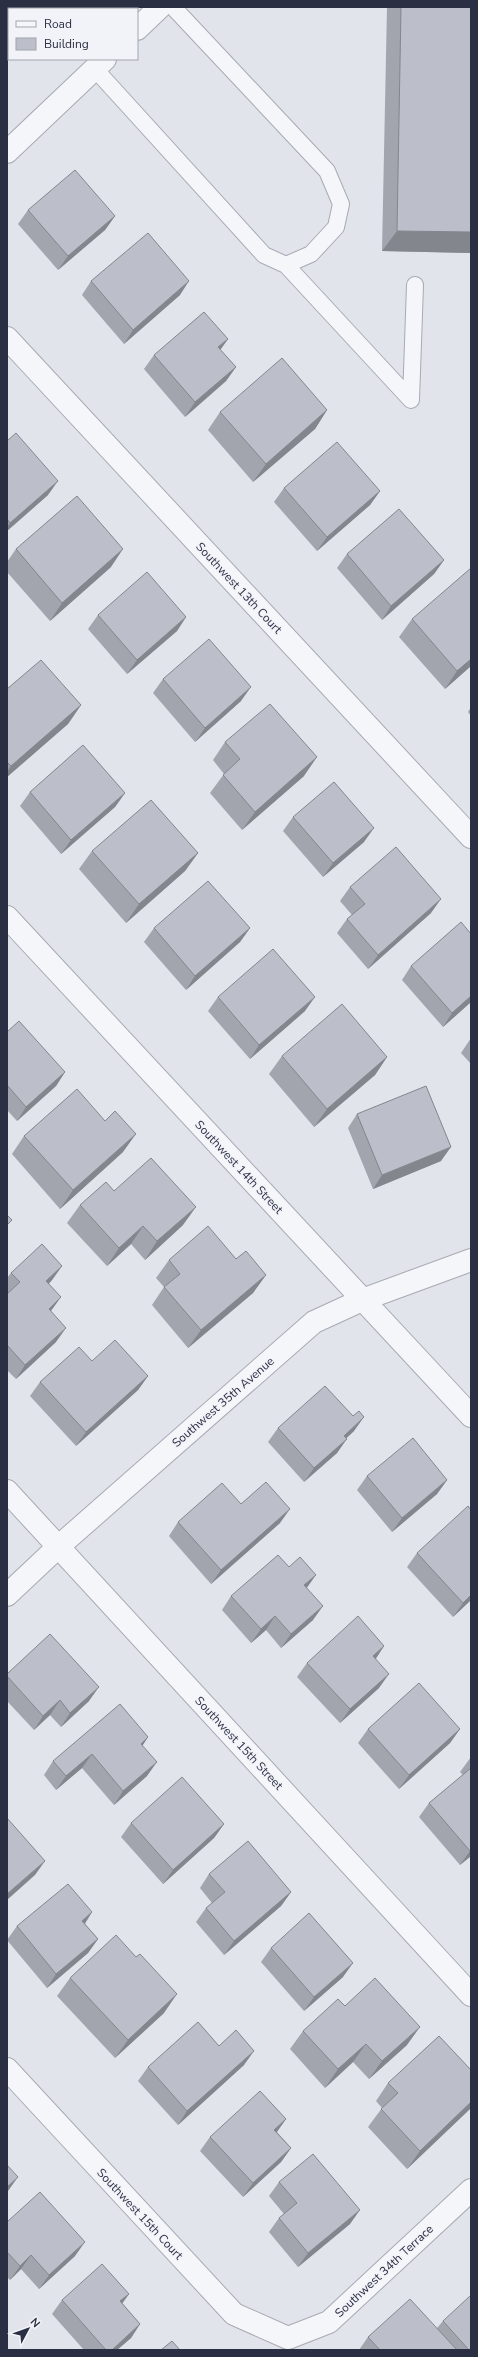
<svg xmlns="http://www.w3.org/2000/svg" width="478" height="2357" font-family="'Nunito Sans',sans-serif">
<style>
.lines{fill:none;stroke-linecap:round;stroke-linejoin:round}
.lane-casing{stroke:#a7aab5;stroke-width:18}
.street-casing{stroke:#a7aab5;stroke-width:24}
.lane{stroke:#f5f6f9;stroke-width:16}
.street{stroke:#f5f6f9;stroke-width:22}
.wall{fill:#a2a4ae}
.shaded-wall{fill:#84868d}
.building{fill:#bcbfca;stroke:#84868d}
.labels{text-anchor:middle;stroke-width:3;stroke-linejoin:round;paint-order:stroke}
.street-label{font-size:12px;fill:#2a2f43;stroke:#f2f3f8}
</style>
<rect width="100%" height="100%" fill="#e2e4eb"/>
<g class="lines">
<g class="lane-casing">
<path id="lane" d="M95,69L264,255L286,265L311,254L336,227L341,204L327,171L173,7
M286,265L411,400L415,285"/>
</g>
<g class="street-casing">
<path id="street" d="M116,7L117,9
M137,29L160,7
M7,152L105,59
M7,338L471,837
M7,917L471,1416
M7,1491L471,1995
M7,1595L58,1547L314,1322L362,1300L471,1260
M7,2069L234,2314L288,2338L329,2322L471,2190"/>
</g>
<use href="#lane" class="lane"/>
<use href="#street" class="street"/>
</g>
<path class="wall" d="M387,7H471V253L382,251Z
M28,210L115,216L105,230L58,270L18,224Z
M91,281L180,295L124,344L82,295Z
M228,339L220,350L236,367L226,381L185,417L144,369L154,355Z
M327,410L315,429L253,482L208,430L220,412Z
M7,441L48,495L7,531Z
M284,488L380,491L370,505L317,551L274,502Z
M16,549L111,567L50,621L7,572V562Z
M347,554L444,560L434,574L382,620L337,568Z
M98,615L186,617L177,631L127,674L88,629Z
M412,619L471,666L445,689L399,637Z
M163,679L241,701L195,742L153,693Z
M7,689L81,705L68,724L7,777Z
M471,707V716L468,712Z
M225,742L304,776L242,830L210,793L224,774L213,760Z
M30,792L125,793L115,807L61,854L20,806Z
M293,817L364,842L323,877L283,831Z
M92,851L198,853L185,871L126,923L79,869Z
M350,887L431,913L368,969L337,933L347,919L352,915L340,901Z
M154,928H250L240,942L186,990L144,942Z
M411,966L471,1002L443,1027L402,980Z
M218,997L305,1011L250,1059L208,1011Z
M7,1032L65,1072L56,1086L17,1121L7,1110Z
M471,1038V1064L461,1053Z
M282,1056L387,1057L375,1075L314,1127L269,1074Z
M357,1114L441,1161L373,1189L348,1128Z
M24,1136L123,1152L60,1209L12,1154Z
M114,1191L183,1225L145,1260L131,1244L107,1266L67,1223L80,1205Z
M236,1259L266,1275L253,1293L188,1348L152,1305L164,1287L156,1278L169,1260Z
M62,1266L52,1280L49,1284L51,1311L56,1342L16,1379L7,1370V1278L11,1273Z
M92,1361L148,1376L138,1390L76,1446L30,1396L40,1382Z
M353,1416L354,1431L346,1438L337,1453L304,1482L268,1442L278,1428Z
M367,1476L447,1480L437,1494L392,1532L357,1490Z
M241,1504L280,1523L211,1584L169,1536L178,1522Z
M471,1510V1600L453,1617L407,1567L417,1553Z
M307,1588L313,1620L281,1648L266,1630L251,1643L222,1610L231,1596Z
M384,1646L376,1658L379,1688L340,1723L297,1677L307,1663Z
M7,1674L89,1701L61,1727L50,1715L34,1730L7,1701Z
M368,1729H460L450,1743L399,1789L358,1743Z
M148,1737L142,1746L147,1776L114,1805L82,1768L56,1790L44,1775L53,1761Z
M471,1757V1856L460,1865L419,1817L429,1803L463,1775L460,1772Z
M131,1823L224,1824L214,1838L163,1884L121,1837Z
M209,1874L291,1892L281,1906L224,1955L196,1922L206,1908L212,1903L200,1888Z
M92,1912L85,1924L98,1939L88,1953L47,1988L7,1940L17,1926Z
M271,1948L343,1977L304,2011L261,1962Z
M70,1978L164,2013L115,2058L57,1996Z
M345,2006L407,2045L369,2079L353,2062L325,2088L290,2049L303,2031Z
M219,2046L244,2065L178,2125L138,2081L148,2067Z
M388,2083L471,2108L407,2169L368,2127L382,2108L376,2101Z
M286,2119L277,2132L291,2148L281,2162L243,2197L200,2151L210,2137Z
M279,2182L350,2224L298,2267L269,2232L279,2218L284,2214L269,2196Z
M7,2222L75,2256L39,2289L21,2269L10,2280L7,2277Z
M129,2294L122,2303L140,2324L131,2338L117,2350H84L52,2314L62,2300Z
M443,2321L471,2350H359L368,2337L437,2328Z"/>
<path class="shaded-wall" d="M9,36V42L7,43V38Z
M115,216L105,230L58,270L68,256Z
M397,231L471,232V253L382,251Z
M189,281L180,295L124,344L133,330Z
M228,339L218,353V347Z
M236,367L226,381L185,417L195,402Z
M327,410L315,429L253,482L266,464Z
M58,481L48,495L7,531V527L10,523Z
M380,491L370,505L317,551L327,537Z
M123,549L111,567L50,621L62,603Z
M444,560L434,574L382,620L391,606Z
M186,617L177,631L127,674L137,660Z
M471,659V666L445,689L457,671Z
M251,687L241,701L195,742L205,728Z
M81,705L68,724L7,777V772L11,766Z
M317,757L304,776L242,830L255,812Z
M125,793L115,807L61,854L71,840Z
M374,828L364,842L323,877L333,863Z
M198,853L185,871L126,923L139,904Z
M441,899L431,913L368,969L378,955Z
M250,928L240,942L186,990L195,976Z
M471,996V1002L443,1027L452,1013Z
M315,997L305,1011L250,1059L259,1045Z
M387,1057L375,1075L314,1127L327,1109Z
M65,1072L56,1086L17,1121L26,1107Z
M136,1134L123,1152L60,1209L73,1190Z
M451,1147L441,1161L373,1189L382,1175Z
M196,1207L183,1225L145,1260L157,1241Z
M143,1226L131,1244L107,1266L119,1248Z
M62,1266L52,1280L37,1295L46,1281Z
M266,1275L253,1293L188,1348L201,1330Z
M61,1297L51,1311L49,1309Z
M66,1328L56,1342L16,1379L25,1365Z
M148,1376L138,1390L76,1446L86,1432Z
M364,1417L354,1431L334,1450L344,1436Z
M347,1439L337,1453L304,1482L314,1468Z
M447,1480L437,1494L392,1532L402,1518Z
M290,1509L280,1523L211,1584L221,1570Z
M316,1575L306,1589L304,1585Z
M471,1595V1600L453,1617L463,1603Z
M323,1606L313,1620L281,1648L291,1634Z
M275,1616L266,1630L251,1643L261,1629Z
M384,1646L375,1660L373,1656Z
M389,1674L379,1688L340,1723L350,1709Z
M99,1687L89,1701L61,1727L70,1713Z
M60,1700L50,1715L34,1730L43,1716Z
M460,1729L450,1743L399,1789L409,1775Z
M148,1737L139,1751L141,1744Z
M92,1754L82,1768L56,1790L66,1776Z
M157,1762L147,1776L114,1805L123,1791Z
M224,1824L214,1838L163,1884L173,1870Z
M470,1851H471V1856L460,1865Z
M45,1861L35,1875L7,1900V1894Z
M291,1892L281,1906L224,1955L234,1941Z
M92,1912L83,1926L82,1921Z
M98,1939L88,1953L47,1988L56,1974Z
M353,1963L343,1977L304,2011L314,1997Z
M177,1994L164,2013L115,2058L128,2040Z
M420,2027L407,2045L369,2079L382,2061Z
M366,2044L353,2062L325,2088L338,2069Z
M254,2051L244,2065L178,2125L187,2111Z
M471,2102V2108L407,2169L420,2151Z
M286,2119L276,2133L274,2130Z
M291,2148L281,2162L243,2197L253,2183Z
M18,2177L8,2191L7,2192V2187Z
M360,2210L350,2224L298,2267L308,2253Z
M85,2242L75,2256L39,2289L49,2275Z
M31,2255L21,2269L10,2280L20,2266Z
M129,2294L119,2308L120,2301Z
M140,2324L131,2338L117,2350H112Z"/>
<path class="building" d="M7,7H34L36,9H9V36L7,38Z
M401,7H471V232L397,231Z
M75,170L115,216L68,256L28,210Z
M148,233L189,281L133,330L91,281Z
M204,312L228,339L218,347L236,367L195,402L154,355Z
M282,358L327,410L266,464L220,412Z
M16,433L58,481L10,523L7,519V441Z
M337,442L380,491L327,537L284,488Z
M77,496L123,549L62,603L16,549Z
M399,509L444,560L391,606L347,554Z
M471,568V659L457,671L412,619Z
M147,572L186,617L137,660L98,615Z
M209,639L251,687L205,728L163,679Z
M41,660L81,705L11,766L7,762V689Z
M270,704L317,757L255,812L223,775L240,759L225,742Z
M83,745L125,793L71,840L30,792Z
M334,782L374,828L333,863L293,817Z
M151,800L198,853L139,904L92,851Z
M396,847L441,899L378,955L347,919L365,904L350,887Z
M208,881L250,928L195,976L154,928Z
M461,922L471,934V996L452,1013L411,966Z
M273,949L315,997L259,1045L218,997Z
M342,1004L387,1057L327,1109L282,1056Z
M19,1021L65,1072L26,1107L7,1085V1032Z
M426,1086L451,1147L382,1175L357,1114Z
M77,1089L105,1121L115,1111L136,1134L73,1190L24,1136Z
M151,1158L196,1207L157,1241L143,1226L119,1248L80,1205L106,1182L114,1191Z
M7,1215L12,1220L7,1225Z
M208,1226L236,1259L246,1251L266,1275L201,1330L164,1287L180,1274L169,1260Z
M42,1244L62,1266L46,1281L61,1297L49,1309L66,1328L25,1365L7,1345V1294L20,1282L11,1273Z
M115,1340L148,1376L86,1432L40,1382L79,1347L92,1361Z
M325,1386L353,1416L359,1411L364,1417L344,1436L347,1439L314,1468L278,1428Z
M413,1438L447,1480L402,1518L367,1476Z
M266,1482L290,1509L221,1570L178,1522L222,1483L241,1504Z
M468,1506L471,1510V1595L463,1603L417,1553Z
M278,1555L289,1567L300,1557L316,1575L304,1585L323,1606L291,1634L275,1616L261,1629L231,1596Z
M358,1616L384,1646L373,1656L389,1674L350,1709L307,1663Z
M50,1634L99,1687L70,1713L60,1700L43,1716L7,1676V1674Z
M419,1683L460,1729L409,1775L368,1729Z
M120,1704L148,1737L141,1744L157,1762L123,1791L92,1754L66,1776L53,1761Z
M471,1768V1851H470L429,1803Z
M182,1777L224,1824L173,1870L131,1823Z
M7,1818L45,1861L7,1894Z
M248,1841L291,1892L234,1941L206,1908L225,1892L209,1874Z
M68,1884L92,1912L82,1921L98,1939L56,1974L17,1926Z
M309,1913L353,1963L314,1997L271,1948Z
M116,1935L136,1957L140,1954L177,1994L128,2040L70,1978Z
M375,1978L420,2027L382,2061L366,2044L338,2069L303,2031L338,1999L345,2006Z
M198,2022L219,2046L236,2030L254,2051L187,2111L148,2067Z
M439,2036L471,2070V2102L420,2151L381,2109L398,2093L388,2083Z
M260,2091L286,2119L274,2130L291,2148L253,2183L210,2137Z
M313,2154L360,2210L308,2253L279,2218L297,2203L279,2182Z
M7,2165L18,2177L7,2187Z
M40,2192L85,2242L49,2275L31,2255L20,2266L7,2252V2222Z
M102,2264L129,2294L120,2301L140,2324L112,2350H106L62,2300Z
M471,2295V2350H469L443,2321Z
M410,2299L457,2350H380L368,2337Z
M172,2341L180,2350H161Z"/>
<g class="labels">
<g class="street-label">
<text transform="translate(239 588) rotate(47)" y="4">Southwest 13th Court</text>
<text transform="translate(239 1167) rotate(47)" y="4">Southwest 14th Street</text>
<text transform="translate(223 1402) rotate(-41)" y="4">Southwest 35th Avenue</text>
<text transform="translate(239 1743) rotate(47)" y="4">Southwest 15th Street</text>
<text transform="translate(140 2214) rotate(47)" y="4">Southwest 15th Court</text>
<text transform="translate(384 2271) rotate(-43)" y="4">Southwest 34th Terrace</text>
</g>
</g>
<rect width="478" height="2357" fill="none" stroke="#2a2f43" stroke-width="16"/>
<rect x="8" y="8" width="130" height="52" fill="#f2f3f8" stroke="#a2a5b0"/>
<rect x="16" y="21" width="20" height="6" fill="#f5f6f9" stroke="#a2a5b0"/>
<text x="44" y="28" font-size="12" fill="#2a2f43">Road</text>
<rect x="16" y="38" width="20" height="12" fill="#bcbfca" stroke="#a2a5b0"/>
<text x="44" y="48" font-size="12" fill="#2a2f43">Building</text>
<g transform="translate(28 2329) rotate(49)" stroke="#f2f3f8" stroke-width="3" paint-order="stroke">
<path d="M0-3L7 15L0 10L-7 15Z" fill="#2a2f43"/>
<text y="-6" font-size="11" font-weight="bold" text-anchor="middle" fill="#2a2f43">N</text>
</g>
</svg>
